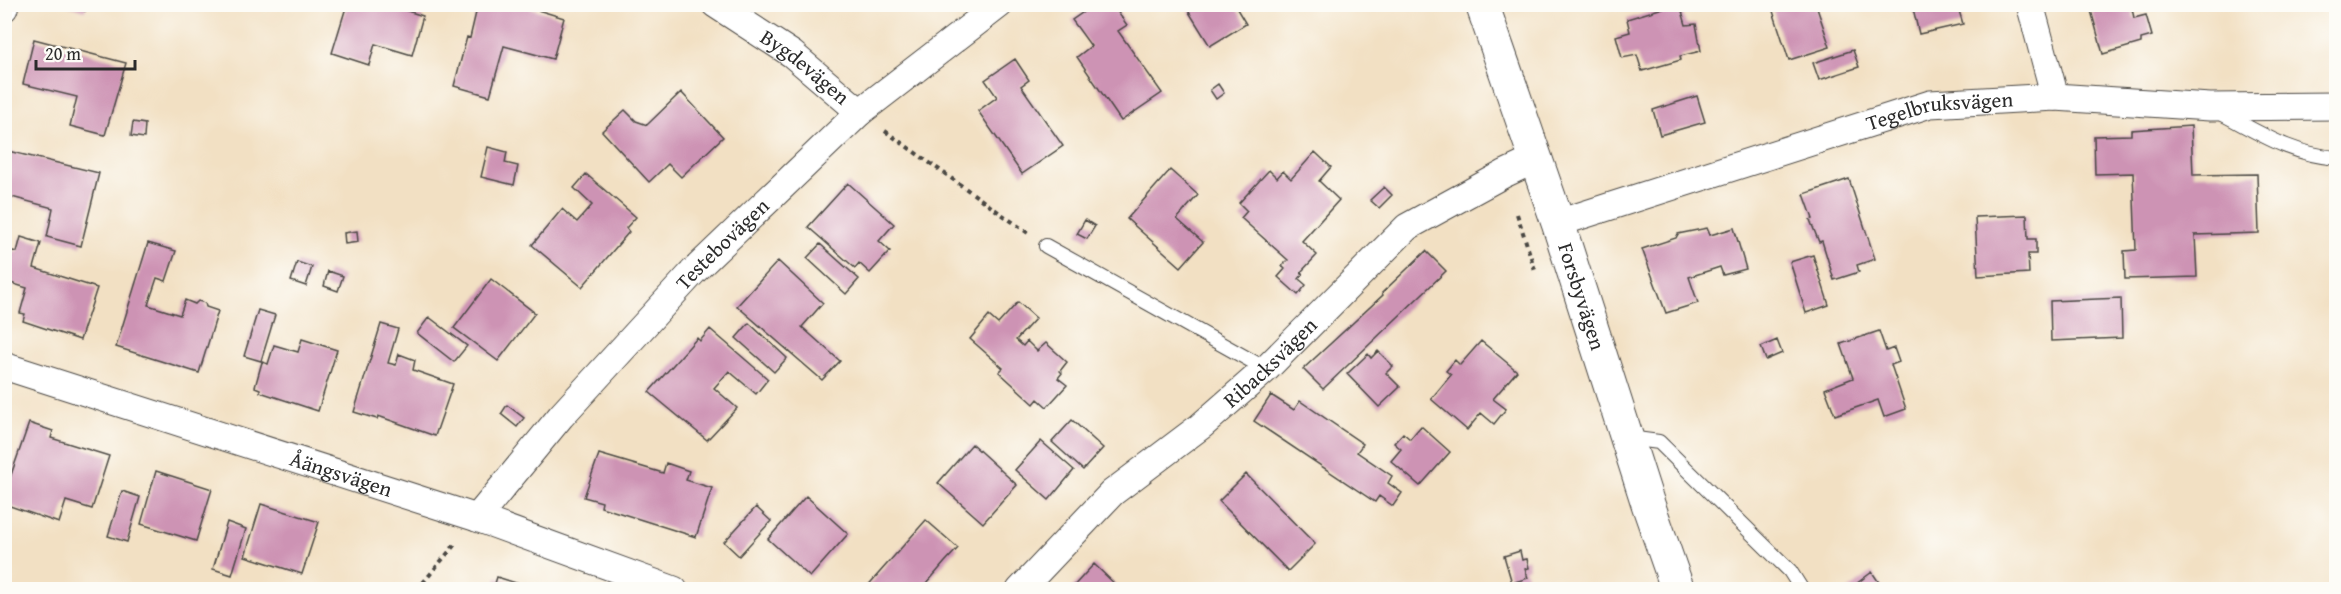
<svg xmlns="http://www.w3.org/2000/svg" width="2341" height="594" font-family="'Gentium Book Plus',serif">
<style>
.building{fill:#cd93b4}
.lines{fill:none;stroke-linecap:round;stroke-linejoin:round}
.lane-casing{stroke:#494642;stroke-width:16}
.street-casing{stroke:#494642;stroke-width:29}
.secondary-casing{stroke:#494642;stroke-width:35}
.path{stroke:#494642;stroke-width:4;stroke-dasharray:4.5 4.5;stroke-linecap:butt}
.lane{stroke:#fff;stroke-width:14}
.street{stroke:#fff;stroke-width:27}
.secondary{stroke:#fff;stroke-width:33}
.labels{text-anchor:middle;stroke-width:4.5;stroke-linejoin:round;paint-order:stroke}
.street-label{font-size:21px;fill:#2b2b2b;stroke:#fdfcf7}
</style>
<rect width="100%" height="100%" fill="#fdfcf7"/>
<filter id="ink" filterUnits="userSpaceOnUse"><feTurbulence type="fractalNoise" baseFrequency=".0167" numOctaves="2"/><feDisplacementMap in="SourceGraphic" scale="12" xChannelSelector="R" yChannelSelector="G"/><feConvolveMatrix kernelMatrix="1 2 1 2 8 2 1 2 1" color-interpolation-filters="sRGB"/></filter>
<filter id="wash" filterUnits="userSpaceOnUse"><feTurbulence type="fractalNoise" baseFrequency=".008" numOctaves="4" result="noise"/><feDisplacementMap in="SourceGraphic" scale="24" xChannelSelector="R" yChannelSelector="G"/><feGaussianBlur stdDeviation="1.35" result="paint"/><feColorMatrix in="noise" values="0 0 0 0 0 0 0 0 0 0 0 0 0 0 0 0 0 1.4 0 .05"/><feComposite in="paint" operator="in"/></filter>
<g filter="url(#wash)">
<rect width="100%" height="100%" fill="#f2e0c3"/>
<g id="blocks">
<path class="building" d="M63,4H86L85,11Z
M347,4H393L392,6L423,16L412,55L375,44L369,65L332,53Z
M478,4H518L564,18L553,59L504,46L490,96L454,86L467,37L470,38Z
M1095,4H1112L1127,25L1118,31L1162,93L1121,121L1077,57L1091,46L1072,20Z
M1184,4H1234L1246,24L1210,46Z
M1676,4H1680L1686,25L1696,24L1701,51L1680,56L1681,60L1642,71L1637,55L1622,58L1616,36L1630,32L1627,19Z
M1912,4H1957L1963,24L1919,34Z
M2101,4H2131L2134,18L2146,15L2152,36L2141,39V43L2103,54L2090,7Z
M1771,5H1816L1830,47L1789,60Z
M34,39L126,63L105,135L70,126L77,97L23,84Z
M1853,50L1859,67L1819,80L1813,63Z
M1015,59L1029,80L1021,86L1063,146L1022,174L978,111L997,97L985,80Z
M1218,84L1224,93L1216,99L1210,90Z
M681,92L723,137L681,177L668,164L649,182L602,131L625,110L636,121L647,125Z
M1697,96L1705,122L1660,135L1653,110Z
M133,122L145,124L144,138L131,136Z
M2191,126L2193,175L2257,174L2259,233L2195,235L2197,277L2125,279L2124,251L2136,250L2133,173L2095,174L2094,136L2131,135V130Z
M488,147L507,152L505,163L518,166L514,185L481,177Z
M8,151L99,173L81,246L47,237L53,208L4,195V167Z
M1315,152L1331,167L1319,181L1339,200L1302,241L1317,255L1301,272L1303,274L1299,279L1306,285L1298,295L1278,277L1285,269L1282,266L1288,260L1241,218L1247,211L1239,203L1269,170L1277,178L1283,171L1291,179Z
M1170,170L1198,195L1177,219L1203,242L1181,267L1127,219Z
M586,174L636,217L626,228L629,232L582,287L532,245L562,209L577,222L592,205L574,188Z
M1849,179L1875,259L1857,265L1859,272L1834,280L1822,241L1819,242L1810,220L1813,219L1804,194Z
M848,183L894,224L879,241L890,251L870,273L859,263L855,268L808,227Z
M1384,187L1392,195L1379,208L1370,200Z
M2027,215L2028,239H2036V254H2028L2029,273L1978,276L1975,217Z
M1085,220L1095,226L1087,239L1077,234Z
M1707,228L1710,235L1734,228L1746,269L1723,275L1720,267L1689,277L1698,303L1666,313L1642,249L1676,238L1678,234Z
M357,231L358,242L345,244L344,233Z
M21,237L41,243L34,268L97,288L80,340L23,321L25,314L20,313L27,288L4,281V249L17,252Z
M148,243L176,251L166,281L157,278L148,305L180,315L185,300L195,304L198,301L205,303L206,307L218,311L199,373L116,347Z
M820,244L859,279L846,294L807,258Z
M1426,251L1446,271L1323,389L1303,369L1383,295L1382,293Z
M1813,255L1829,305L1806,313L1790,262Z
M778,261L823,303L802,327L840,361L822,380L737,306Z
M297,262L312,267L306,286L291,281Z
M328,271L343,276L338,291L324,286Z
M491,279L535,313L498,361L454,328Z
M2121,298L2122,338L2051,341L2050,301Z
M1018,302L1036,318L1016,340L1023,346L1027,341L1037,351L1046,343L1067,362L1060,371L1062,373L1058,378L1067,385L1047,407L1038,399L1034,404L999,372L1003,368L970,339L989,316L998,324Z
M258,310L275,315L261,361L244,356Z
M429,317L467,346L454,362L417,333Z
M749,323L787,358L774,372L736,338Z
M381,324L398,329L388,363L396,365L399,354L415,360L413,370L453,384L435,436L378,416L377,419L354,412Z
M710,329L768,379L756,394L729,371L714,388L737,408L707,440L649,392L697,338L700,341Z
M1879,331L1886,351L1894,348L1899,362L1891,365L1906,409L1884,417L1878,400L1835,415L1825,389L1853,378L1841,344Z
M302,339L337,350L318,411L260,392V389L255,387L262,362L268,364L274,345L298,352Z
M1777,340L1782,353L1766,360L1761,347Z
M1481,341L1517,371L1493,399L1506,409L1494,424L1481,413L1467,430L1431,399L1451,375L1446,371L1455,360L1460,365Z
M1378,351L1393,366L1386,373L1400,387L1379,407L1347,374L1368,354L1371,358Z
M1271,395L1294,410L1300,401L1363,444L1357,452L1392,476L1388,483L1402,493L1393,506L1379,496L1375,502L1254,421Z
M507,405L524,418L517,427L501,414Z
M1072,420L1103,448L1083,470L1052,442Z
M29,423L53,431L51,438L109,456L92,509L66,501L59,523L4,504V495Z
M1421,426L1450,452L1420,486L1391,461L1401,449L1394,443L1403,433L1410,439Z
M1041,441L1074,470L1049,500L1015,470Z
M972,444L1017,485L983,523L938,483Z
M599,454L663,473L666,463L689,471L686,480L712,488L696,537L601,507L602,502L584,497Z
M156,471L212,489L196,541L141,524Z
M1246,474L1315,544L1288,571L1219,501Z
M122,491L140,497L127,542L108,536Z
M806,496L848,534L810,577L768,539Z
M261,504L319,522L302,574L245,556Z
M756,507L771,521L739,556L724,542Z
M926,520L958,548L945,562L921,590H864Z
M227,522L246,529L232,575L213,569Z
M1520,551L1522,560L1527,559L1529,568L1525,569L1528,578L1512,583L1504,556Z
M1094,564L1119,588L1070,590Z
M1872,572L1884,590H1848Z
M497,577L535,589V590H493Z"/>
</g>
</g>
<g filter="url(#ink)">
<use href="#blocks" fill-opacity="0" stroke="#494642" stroke-width="1.5"/>
<g class="lines">
<g class="lane-casing">
<path id="lane" d="M2219,112C2260,133 2290,154 2336,158
M1046,246L1266,369
M1629,438L1659,442L1790,571L1802,590"/>
</g>
<g class="street-casing">
<g id="street">
<path id="s1" d="M715,4L792,54L860,112"/>
<path d="M2030,4L2055,97"/>
<path d="M4,8L5,4"/>
<path id="s2" d="M1558,223L1930,104L2055,97L2210,107L2336,106"/>
<path id="s3" d="M4,366L477,518L674,590"/>
<path id="s4" d="M477,518L561,416L694,271L860,112L1000,4"/>
<path id="s5" d="M1020,590L1112,493L1201,426L1266,369L1407,227L1504,174L1536,159"/>
</g>
</g>
<g class="secondary-casing">
<g id="secondary">
<path id="s6" d="M1482,4L1558,223L1648,504L1678,590"/>
</g>
</g>
<path class="path" d="M885,131L1028,233
M1517,214L1535,270
M417,590L457,542"/>
<use href="#lane" class="lane"/>
<use href="#street" class="street"/>
<use href="#secondary" class="secondary"/>
</g>
</g>
<g class="labels">
<g class="street-label">
<text dy="7" stroke="none"><textPath href="#s1" startOffset="110">Bygdevägen</textPath></text>
<text dy="7" stroke="none"><textPath href="#s2" startOffset="399">Tegelbruksvägen</textPath></text>
<text dy="7" stroke="none"><textPath href="#s4" startOffset="368">Testebovägen</textPath></text>
<text dy="7" stroke="none"><textPath href="#s6" startOffset="309">Forsbyvägen</textPath></text>
<text dy="7" stroke="none"><textPath href="#s5" startOffset="339">Ribacksvägen</textPath></text>
<text dy="7" stroke="none"><textPath href="#s3" startOffset="354">Åängsvägen</textPath></text>
</g>
</g>
<rect width="2341" height="594" fill="none" stroke="#fdfcf7" stroke-width="24"/>
<path d="M36 60v9h99v-9" fill="none" stroke="#2b2b2b" stroke-width="3"/>
<text x="45" y="60" font-size="18" fill="#2b2b2b" stroke="#fdfcf7" stroke-width="4.5" paint-order="stroke">20 m</text>
</svg>
